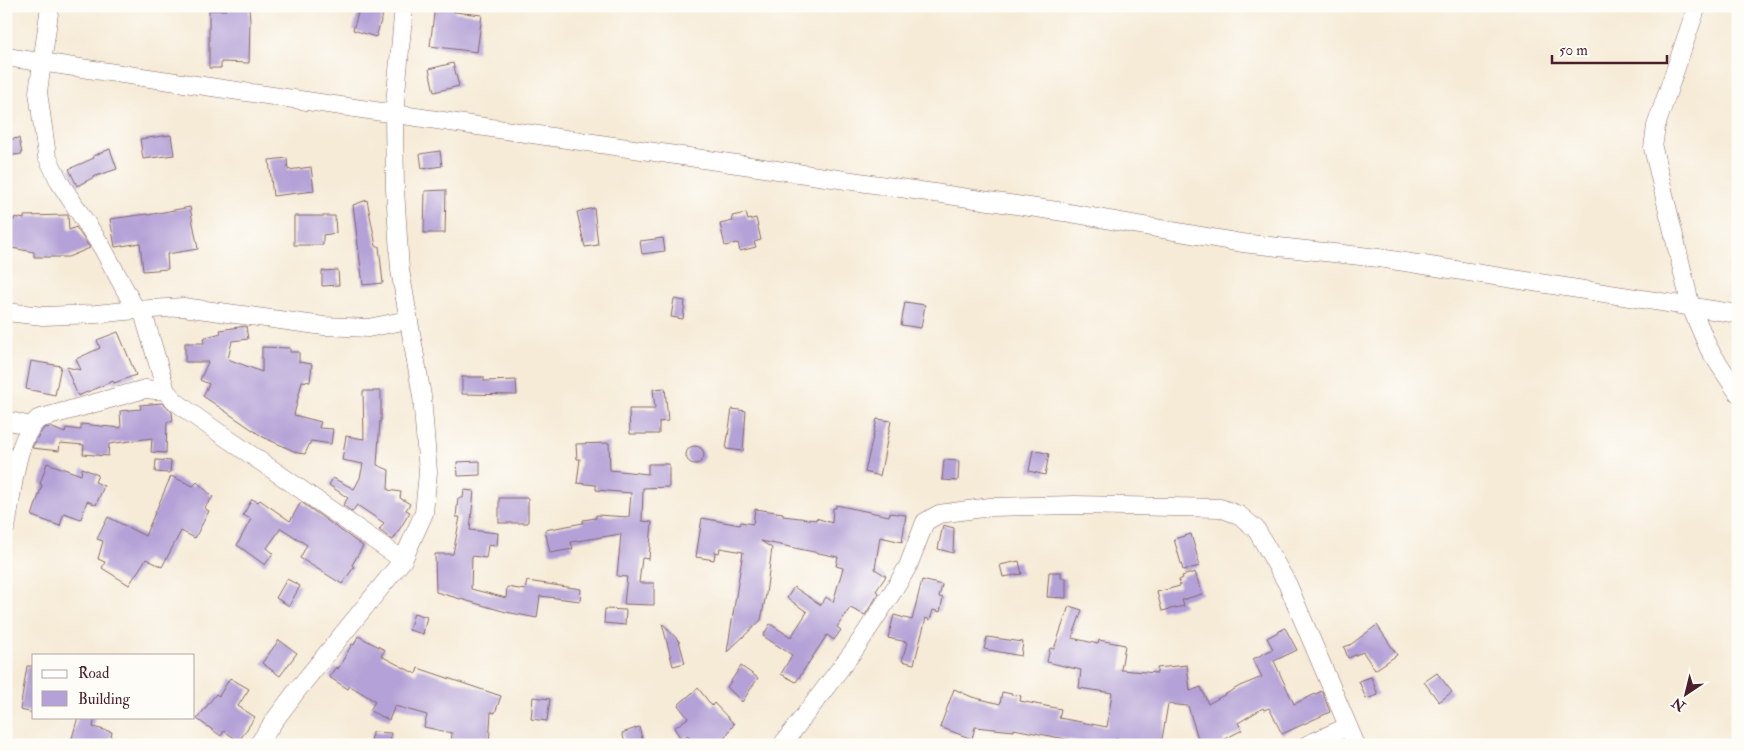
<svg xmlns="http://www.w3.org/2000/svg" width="1744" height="751" font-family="'IM FELL Double Pica',serif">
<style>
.building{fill:#b4a1d7}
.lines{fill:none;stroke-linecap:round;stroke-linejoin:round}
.street-casing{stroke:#866667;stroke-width:19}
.street{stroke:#fff;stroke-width:18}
</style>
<rect width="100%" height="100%" fill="#fdfcf7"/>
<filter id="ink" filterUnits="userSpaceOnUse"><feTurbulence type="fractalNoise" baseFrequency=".02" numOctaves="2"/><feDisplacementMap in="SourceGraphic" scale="10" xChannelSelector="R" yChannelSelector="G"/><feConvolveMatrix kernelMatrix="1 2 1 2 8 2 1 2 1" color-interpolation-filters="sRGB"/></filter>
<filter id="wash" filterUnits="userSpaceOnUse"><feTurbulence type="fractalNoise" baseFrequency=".0096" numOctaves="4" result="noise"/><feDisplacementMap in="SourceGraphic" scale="20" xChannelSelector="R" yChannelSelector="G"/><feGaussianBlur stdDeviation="1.12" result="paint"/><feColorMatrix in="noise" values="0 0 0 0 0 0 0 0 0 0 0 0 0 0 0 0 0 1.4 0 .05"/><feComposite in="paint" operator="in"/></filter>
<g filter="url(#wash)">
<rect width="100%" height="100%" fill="#f6ebd7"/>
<g id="blocks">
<path class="building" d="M360,6H367L384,11L376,37L353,30Z
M435,6H454V12L482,15L477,52L430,46Z
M249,7L250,22L249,63L221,62V68H209V10H226V8Z
M453,63L459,86L434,92L429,69Z
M171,135L174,155L143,159L140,139Z
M19,138L22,154L6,156V140Z
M110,149L117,169L96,176L77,186L69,169L94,158L93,156Z
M440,151L442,166L422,169L420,154Z
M287,158L288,170L311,167L314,191L273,196L269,160Z
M446,190L445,233H424L425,191Z
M367,200L376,246H379L383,283L363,285L353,205Z
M190,207L198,249L167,254L168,269L143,271L140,243L115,247L110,219L147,214L148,215Z
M594,208L598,245L585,247L577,212Z
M746,213L748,220L756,218L761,240L754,242L756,247L740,251L738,243L725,246L720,224L733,221L732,216Z
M68,215L69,230L76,227L90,248L68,257H34V252L6,247V219L14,220L15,217L24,219V216Z
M294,216H335L336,233L323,235V245H294Z
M663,238L665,251L642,254L640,241Z
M338,270L339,285L322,286V271Z
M674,299L685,301L683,319L671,317Z
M905,302L925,305L921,328L901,325Z
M246,326L248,339L232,341L228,359L262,372V347L290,348V352H299V362L312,364L310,382L302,381L294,415L321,422L319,428L333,429L331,444L311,441L305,454L298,453L263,437L203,396L209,384L200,380L208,362H185V343H204L203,338L221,333L220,330Z
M118,332L136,375L114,383L113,381L78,396L66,367L81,370L76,359L100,348L97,340Z
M31,361L61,366L55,395L26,389Z
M462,377H484V381L516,380L517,395L462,394Z
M665,388L668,421L659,422V434H630L629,409H655L653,389Z
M363,391H381V421H380L377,465L389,470L388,490L401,492L400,498L410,504L406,510L410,512L393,540L379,530L384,523L357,505L352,512L343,505L348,498L329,485L333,478L354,489L360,478L363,464L342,460L346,436L364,439Z
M162,403L172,412L173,421L167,422L166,453L151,452L152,438L109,444L108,456L83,454L84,445L60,443L59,451L32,448L39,435L44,428L50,427L65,433L66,428L81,430V424L121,428L120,411L141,409L140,405Z
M732,409L746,411L743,451L726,449Z
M877,419L891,421L880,476L865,472Z
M609,443L610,470L648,474V464H669V487L643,488L642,521L652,522L649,559L642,558L639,583H654V605L624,604L627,577L617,576L621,534L571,542L573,549L550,553L545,530L583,523V520L596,518V515L629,517L631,493L596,490V485L577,483L580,459H577L576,444Z
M686 455a9 9 0 1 1 18 0a9 9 0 1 1-18 0Z
M1033,450L1049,454L1045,475L1029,471Z
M156,460L171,461L170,473L155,472Z
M944,460L959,461L958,481L942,480Z
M480,461V475L458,476L457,462Z
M47,463L81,475L82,468L98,475L95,482L104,486L96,505L87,501L81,519L64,513L60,526L32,516L42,485L40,484Z
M171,476L193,486L197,482L213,497L204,508L209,511L195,538L181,531L162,567L146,559L129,585L102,568L105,562L98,559L103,541L97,539L108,517L145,536Z
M464,490L474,491L470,530L498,533L497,546L488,545L486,558L472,556L471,589L506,598L507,587L525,590L527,581L581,589L580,601L540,596L537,618L506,612L436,592L435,554H453L460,517H456L458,498H463Z
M499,498H528V523H499Z
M252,499L258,502L260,500L290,521L301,502L363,546L352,565L354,567L342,584L300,558L307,545L281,528L267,548L273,553L265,565L237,545L251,519L243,515Z
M836,505L889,516L890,513L906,515L902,542L880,537L875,569L886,576L876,591L879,593L865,615L850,608L837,627L841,630L834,640L827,635L796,682L781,674L792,655L763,636L770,624L791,637L807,612L787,598L794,587L821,605L826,597L833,602L843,568L836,566L838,557L761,541L772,548L766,594L761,620L727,652L743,552L720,548L719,553L715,552L714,560L696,557L702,518L740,525L741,522L753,524L755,509L783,513V516L816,520V518L832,523L833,508H836Z
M943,525L954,528L953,553L938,549Z
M1191,534L1200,566L1183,570L1174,539Z
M1019,561L1022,574L1003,577L1000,565Z
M1049,572H1061V578H1066V598L1047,597Z
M1195,572L1202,594L1182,600L1184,606L1162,611L1157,592L1180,586L1179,580L1183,578L1182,576Z
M287,579L300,586L289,606L276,598Z
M922,580L942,585L939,597L943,598L940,612L933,610L930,620L926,618L914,664L902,661L907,642L888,638L894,615L912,620Z
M1069,606L1082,610L1072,638L1098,644L1099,640L1125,645L1121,670L1157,673V668L1187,665L1190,691L1201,687L1208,704L1240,686L1262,677L1253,659L1273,649L1267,638L1285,628L1297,650L1274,661L1294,704L1322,691L1330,712L1282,734L1269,708L1264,710L1263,708L1238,723L1242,730L1223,740L1224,745H1200L1188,706L1168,704L1161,745L1116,738L1115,745H1096L1014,729V731L975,727L972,739L940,727L954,689L972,697L1000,704L1002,692L1021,696L1020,701L1061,709L1059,718L1107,727L1112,693L1079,688L1081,670L1047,662L1050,648L1054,649Z
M605,609L626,610L625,625L604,623Z
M414,613L427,617L423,634L409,630Z
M662,623L679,641L685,663L673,666Z
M1377,625L1397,655L1375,670L1363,652L1348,658L1344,647L1350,645Z
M358,636L385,650L381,656L416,674L418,668L501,696L495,713L491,712L489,745H451L452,733L424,727L427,715L395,706L389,720L370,711L375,701L350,686L348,689L329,677L336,667L338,669L352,644L354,645Z
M987,637L1023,642L1021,656L984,649Z
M279,640L297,653L280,676L262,663Z
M27,666H34V713L20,710Z
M741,666L758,678L742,702L727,687Z
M1437,673L1452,692L1439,702L1424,682Z
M1371,677L1378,695L1366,699L1359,681Z
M230,678L249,689L238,706L255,717L239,741L224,731L221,736L197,719L216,694L219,696Z
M698,688L712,706L714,703L734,724L720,745H698L687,736L682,740L674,728L688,718L678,705Z
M533,697L550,699L547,721L531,719Z
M78,717H95L93,727L112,732L109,745H70Z
M639,727L644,745H626L622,733Z
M372,732L391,733L390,745H371Z"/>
</g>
</g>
<g filter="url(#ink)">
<use href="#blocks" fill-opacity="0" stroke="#866667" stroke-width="1"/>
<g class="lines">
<g class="street-casing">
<path id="street" d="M50,6L38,92L47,156L60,183L102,247L136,310
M1697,6L1656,126L1653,148L1691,307L1709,349L1738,393
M6,57L1064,212L1242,243L1379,258L1738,314
M142,309L166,391
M6,312L43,316L96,314L136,310L183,307L324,326L368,328L408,320
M6,420L30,426
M6,527C13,495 14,441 38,419L145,389L166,391L175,401L192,414L403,560
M258,745L274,721L298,689L403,560L424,513L428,472L422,396L400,270L395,189L394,115L404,6
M782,745L855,649L897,585L908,566L925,522L939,514L990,507L1075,505L1220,508L1239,515L1256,529L1288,585L1356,745
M1307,745L1347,727"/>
</g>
<use href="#street" class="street"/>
</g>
</g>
<rect width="1744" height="751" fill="none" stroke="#fdfcf7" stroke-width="25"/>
<rect x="32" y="654" width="162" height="65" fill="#fdfcf7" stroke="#b5a4a5"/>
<rect x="42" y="670" width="25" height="8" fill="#ffffff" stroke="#b5a4a5"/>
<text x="78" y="678" font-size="15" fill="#4a1f2b">Road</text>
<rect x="42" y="691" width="25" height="15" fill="#b4a1d7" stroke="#b5a4a5"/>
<text x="78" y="704" font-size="15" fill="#4a1f2b">Building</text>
<g transform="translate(1686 694) rotate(215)" stroke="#fdfcf7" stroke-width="4" paint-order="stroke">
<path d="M0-4L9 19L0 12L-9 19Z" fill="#4a1f2b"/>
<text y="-8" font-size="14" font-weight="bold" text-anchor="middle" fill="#4a1f2b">N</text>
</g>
<path d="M1552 55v8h115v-8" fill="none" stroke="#4a1f2b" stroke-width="2.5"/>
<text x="1559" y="55" font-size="15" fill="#4a1f2b" stroke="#fdfcf7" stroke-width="4" paint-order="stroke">50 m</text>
</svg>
